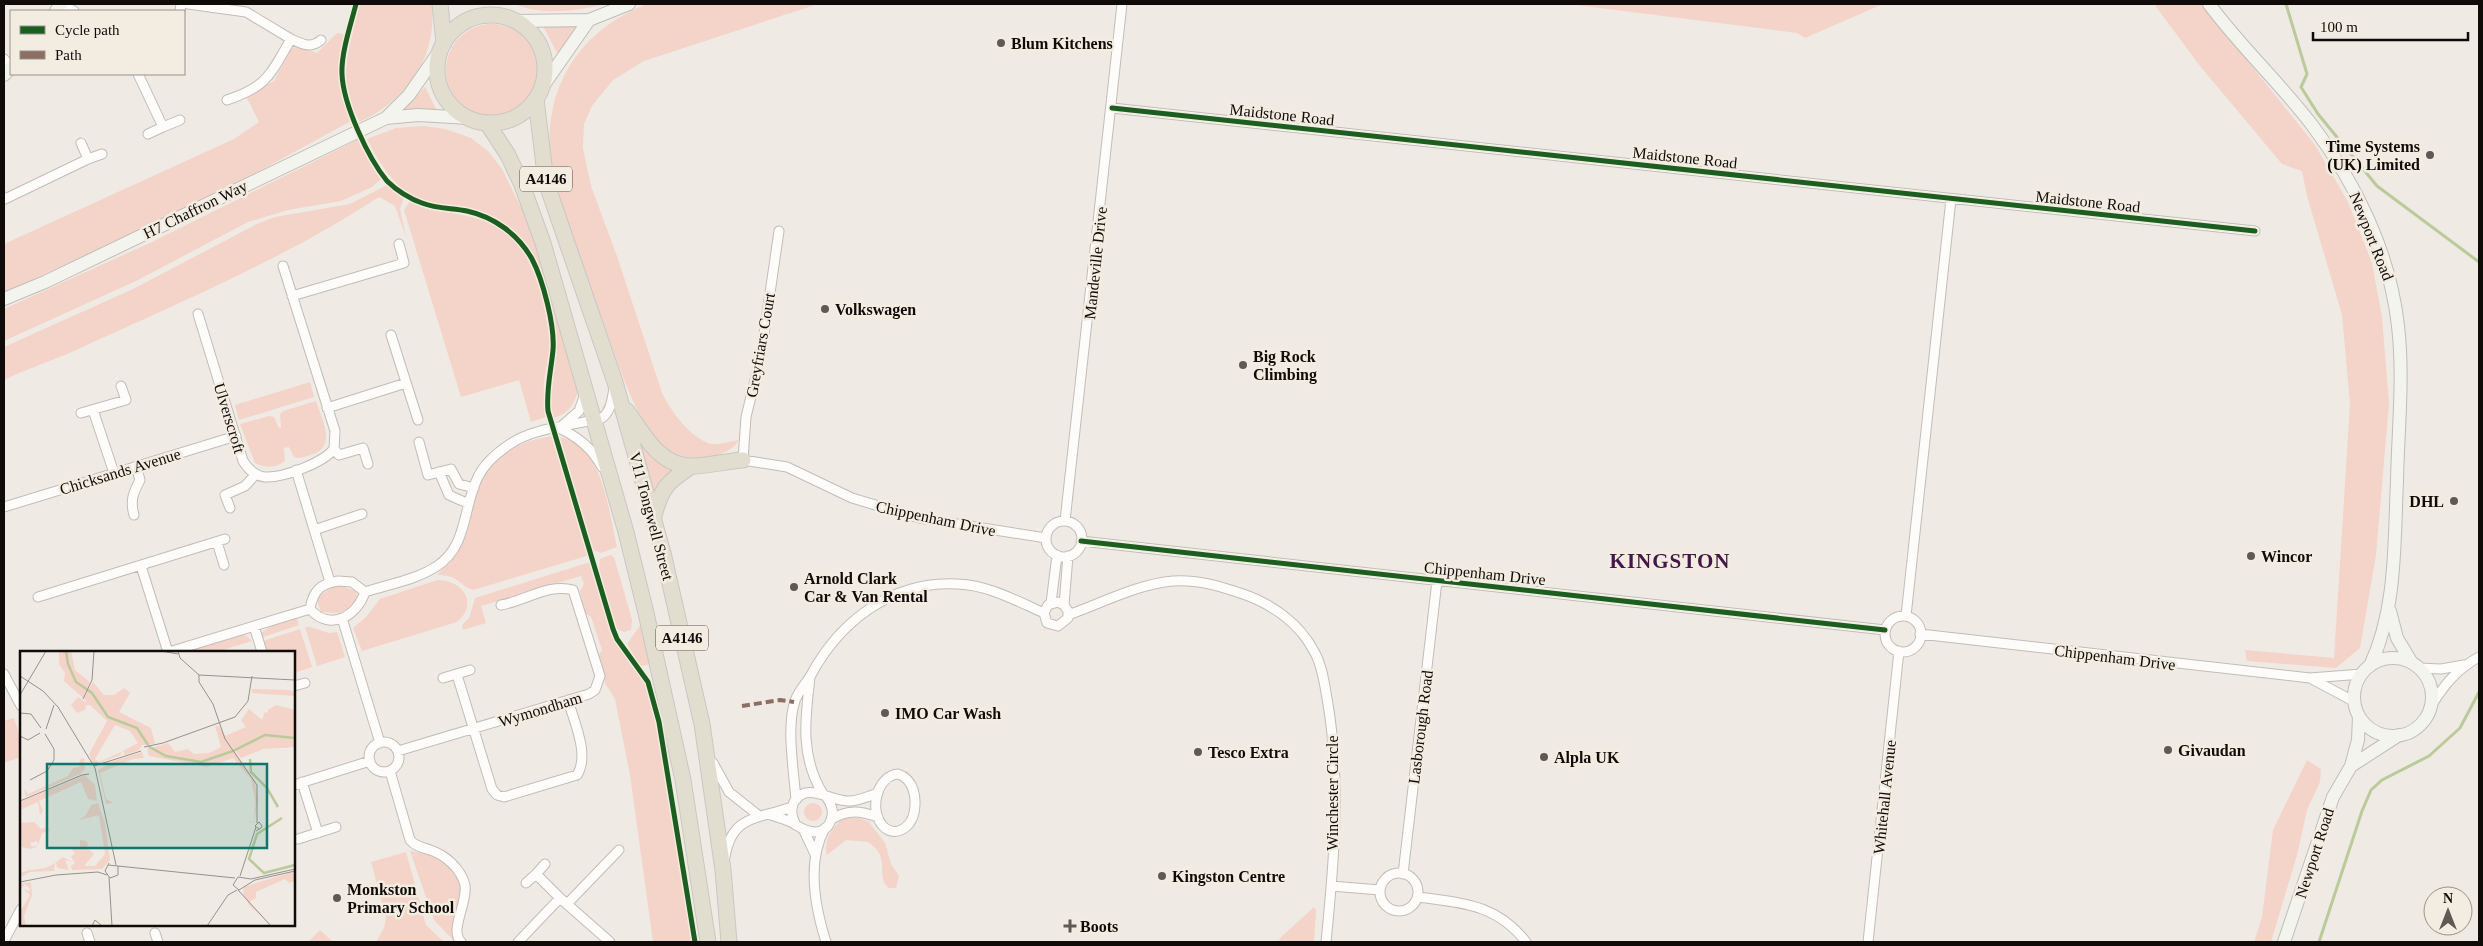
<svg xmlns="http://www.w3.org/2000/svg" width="2483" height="946" font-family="Georgia,serif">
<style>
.green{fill:#f4d3c8}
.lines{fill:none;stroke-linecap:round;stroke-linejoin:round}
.stream{stroke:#baca9b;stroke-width:3}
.street-casing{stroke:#c0bdb8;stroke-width:11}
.secondary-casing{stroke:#c0bdb8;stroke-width:14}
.highway-casing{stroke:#c9c7c4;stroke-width:17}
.street{stroke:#fdfcfb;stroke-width:9}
.secondary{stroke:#f4f4ee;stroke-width:12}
.highway{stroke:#e1ded0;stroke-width:15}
.quiet{stroke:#8d6e63;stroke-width:4;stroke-dasharray:8 4;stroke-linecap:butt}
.cycleway-casing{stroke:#f3ece0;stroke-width:8}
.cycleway{stroke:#1b5e20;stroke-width:5}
.poi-dot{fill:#5d5955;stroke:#f3ece0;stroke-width:2}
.labels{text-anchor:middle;stroke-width:5;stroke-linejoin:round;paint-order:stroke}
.shield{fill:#f3ece0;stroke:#534e49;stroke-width:1}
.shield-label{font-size:15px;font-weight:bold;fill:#0e0b08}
.poi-label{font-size:16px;font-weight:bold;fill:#0e0b08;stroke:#f3ece0;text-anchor:start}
.street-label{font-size:16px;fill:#0e0b08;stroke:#f3ece0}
.district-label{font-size:21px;font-weight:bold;letter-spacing:1px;fill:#441649;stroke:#f3ece0}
.inset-river{fill:none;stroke:#baca9b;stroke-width:2.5}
.inset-road{fill:none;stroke:#95918c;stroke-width:1}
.view{fill:#0f766e;fill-opacity:0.15;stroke:#0f766e;stroke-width:2.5}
.inset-edge{fill:none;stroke:#0e0b08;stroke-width:2.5}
</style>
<rect width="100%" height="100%" fill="#efebe4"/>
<path class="green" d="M359,4H432C437,58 408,98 360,122C334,81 351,47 359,4Z
M515,4H605C579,11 540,16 515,4Z
M647,4H818L644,61L613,80L592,106L584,124L583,148L591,186L618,259L662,393C671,411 690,438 711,444C718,445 731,441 739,440C732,455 697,463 681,459C675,457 663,451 658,446C655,443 652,437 650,433C629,399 617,360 603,322C592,292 582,263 571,233C562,209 552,183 550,157C544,84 581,30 647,4Z
M1568,4H1883L1805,38L1797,33Z
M2154,4H2202L2315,145L2348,202L2372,263L2382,317L2389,404L2376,555L2360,648L2336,668L2247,661L2245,650L2334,658L2350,404L2342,315L2307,196L2302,171L2282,164L2200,66Z
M583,22L558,52L557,53L543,26Z
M446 70a46 46 0 1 1 92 0a46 46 0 1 1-92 0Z
M337,33L346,35C339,70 336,88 351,121L230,187L130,236L4,292V244L234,139L259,122L246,96L274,81L292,48L300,47L317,53Z
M425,87L437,111L404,110V109Z
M424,126L445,129L471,138L489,152L502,169L534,234L579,388C574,404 570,413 554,418C545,393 556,369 556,343C557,324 544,276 535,258C523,234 497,214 470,210C455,207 436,207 421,201C394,188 380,164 367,139L396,128Z
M361,138V144L381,179L372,187L341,201L288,210L248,222L138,280L4,341V309L152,242Z
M387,185L404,197L400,209L406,237L395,206L379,197C284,259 177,304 74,351C51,361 26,369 4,380V347L133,289L257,224L275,217L350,204Z
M410,201C438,215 470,212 498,226C531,243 546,303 549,337C551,353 545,368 544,383C543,394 545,406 546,417L531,422L519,380L461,397L404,210Z
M310,382L314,397L239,420L235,405Z
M316,401C322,420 338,448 310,455C305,457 300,459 294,457L289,447L284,448L285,461C277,468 264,468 255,463L240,424L269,416L274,417L279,428H281L280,414L283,411Z
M554,436L590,555L473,590C457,584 459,575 437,575C447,564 459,554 464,539C471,522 473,504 479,487C492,455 521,440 554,436Z
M557,436C562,438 568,439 573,441C603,456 610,516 617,547L601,553L593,550Z
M640,442L675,470L655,492L654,491Z
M610,555L614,557L632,620L631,630L624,632L617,629L599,570L600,559Z
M590,562L612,635L645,684L653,711L678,844L692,942H653L630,775L615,699L605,683V674L599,655L602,650L591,617L585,613L580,591L584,584L581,576L481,606L486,623L463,630L462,625L469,618L475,598Z
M437,580C463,580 479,603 457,622L362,651L353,628L366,617L380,599Z
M341,586L356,591L357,599L354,607L338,613L321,612L317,601L319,596L332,588Z
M297,618L299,625L263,637L261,633L271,626Z
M643,621L654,664L640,666L627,644Z
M310,627L329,633L337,632L345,657L317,666L305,627Z
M300,629L312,667L294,673V652H267L263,641Z
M244,634L252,641L216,652H185Z
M14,718L21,739V757L4,763V721Z
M2307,760L2321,769L2320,782L2307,810L2297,855L2271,942H2254L2262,917L2273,830Z
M804 812a9 9 0 1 1 18 0a9 9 0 1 1-18 0Z
M844,818H860L869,822L885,843L891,864L899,876L896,888H889C874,877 893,859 868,842L846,840L827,855C823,840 832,827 844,818Z
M410,851C436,853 468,872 460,903C457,918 449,925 454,941L434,920Z
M406,852L426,925L444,942H376L384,928L386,918L371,862Z
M1314,907L1316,911L1314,942H1281L1279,939Z
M320,930L333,942H308Z"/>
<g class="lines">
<path class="stream" d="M2286,4L2307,74L2301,87L2318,114L2377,186L2479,262
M2319,942L2362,811L2371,790L2382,780L2429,756L2460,728L2479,692"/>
<g class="street-casing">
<path id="street" d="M61,4L74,11
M188,4L246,12L291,39C270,75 268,86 227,100
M180,11L181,4
M291,39C302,44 311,49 321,40
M4,59L11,67
M138,74L163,127L148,134
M1112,108L2255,231
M163,127L180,120
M88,159L102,154
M4,197L5,199L88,159L81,143
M779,231L761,355L746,417L743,460L787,467L852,498L919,518L1046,538
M292,296L404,263L399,244
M198,314L243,461C248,469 255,476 265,477C283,478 323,463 334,449L335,431L283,266
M391,335L418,420
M327,408L406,383
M93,410L114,473
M81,413L126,400L121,386
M563,425L579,411L585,394
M559,428C578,437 592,448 602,467
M419,442L428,475L451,469L459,484L474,488
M334,449L339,455L363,448L368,464
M296,470L330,582
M439,472L449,495L469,504
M4,507L236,436
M230,508L225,495L245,486L256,474
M134,515C130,501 133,493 140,480L136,466
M1065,521L1122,4
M1046 539a18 18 0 1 1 36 0a18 18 0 1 1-36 0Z
M314,530L362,514
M1081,541L1885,630
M217,542L224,565
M141,566L168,652
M338,581L352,582L365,592C357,616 330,632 310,609C313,591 320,584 338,581Z
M365,592C389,584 416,580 437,566C468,546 463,506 478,477C484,464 498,452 510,444C535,427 572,426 602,418C611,411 612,400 614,388
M38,597L225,539
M1051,603L1057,555
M1064,605L1058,602L1048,605L1044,613L1047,623L1058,626L1068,618V611L1064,605L1068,556
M1068,615C1102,603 1138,584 1173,581C1196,579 1219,586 1240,593C1271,603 1300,623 1315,653C1323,668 1325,688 1328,704C1341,783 1334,863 1326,942
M1906,616L1951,199
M1885 634a18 18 0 1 1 36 0a18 18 0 1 1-36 0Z
M342,618L380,743
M254,626L262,652
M1920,634L2310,678L2362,674
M169,652L310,609
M2419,668L2441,669L2464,665
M4,674L21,706
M457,675L492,789L497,795L504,797L577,775C590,755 574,722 568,700
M443,678L470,670
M810,678C805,719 800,757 823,794
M2310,678L2355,702
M294,686L305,683
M2431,706C2444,685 2457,669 2479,657
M369 757a15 15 0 1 1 30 0a15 15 0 1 1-30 0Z
M398,751L589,694L595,690L600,676L573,590C549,583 525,601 501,605
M713,763L729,792L758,815
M390,771L410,840C416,847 422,847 430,850C446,855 461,869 465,885C468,903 449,930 461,942
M898,774C914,779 917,798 914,813C911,828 894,839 882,825C869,809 877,776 898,774Z
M302,782L318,833
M294,785L370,761
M796,800C794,772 786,727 795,701C798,691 806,684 811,675C840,621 893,580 958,584C988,585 1017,601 1044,613
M771,815C779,818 789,820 796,825C808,833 825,837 831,820C834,812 832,805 827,798
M832,819C848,809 861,811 878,817
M796,825C792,818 790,810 794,802C807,780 832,803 851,801C860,800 870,796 878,793
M825,828C806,862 815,907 826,942
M804,831L815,854
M298,839L336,827
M725,857C732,814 759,819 792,807
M545,864L536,874L560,898
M1380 892a19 19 0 1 1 38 0a19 19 0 1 1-38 0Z
M1403,874L1437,581
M526,883L536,874
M1331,886L1380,890
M1418,897C1462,903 1497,904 1526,942
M567,904L619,850
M87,933L90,942
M155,933L158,942
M4,941L21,909
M518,942L560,898L610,942
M1868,942L1899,651"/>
</g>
<g class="secondary-casing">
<path id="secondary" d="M2209,4C2240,46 2280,83 2312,125C2356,183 2390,253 2398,326C2404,377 2398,430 2397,481C2394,543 2397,608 2370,666
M56,11L61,4
M515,21L589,20L629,4
M4,75L11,68
M543,86L589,20
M386,118L409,95L441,49
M4,299L45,282L386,118L418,115L469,118
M2390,611L2397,638L2412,663
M2354 697a39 39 0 1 1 78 0a39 39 0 1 1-78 0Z
M2351,766L2399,735
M2284,942L2333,797L2351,766L2358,740L2359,716"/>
</g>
<g class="highway-casing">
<path id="highway" d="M440,4L444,43
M437 69a54 54 0 1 1 108 0a54 54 0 1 1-108 0Z
M536,99L546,182L615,382L663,553L702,724L723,870L729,942
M487,123L508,155L522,185L543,243L626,532L646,613L683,780L708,942
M627,411C644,434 659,467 693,466C709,466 726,461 743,460
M654,516C661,488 668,481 692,466"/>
</g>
<use href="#street" class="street"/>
<use href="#secondary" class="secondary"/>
<use href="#highway" class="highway"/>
<path class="quiet" d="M742,706L780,700L794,702"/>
<g class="cycleway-casing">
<path id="cycleway" d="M356,4C351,24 341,53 342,74C343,104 368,158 387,181C396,190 410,199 422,203C437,209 452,208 467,211C494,217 518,234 532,259C543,280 555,326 553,350C551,371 546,390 548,411L613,629L617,639L648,682L659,722L695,942
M1112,108L2255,231
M1081,541L1885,630"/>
</g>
<use href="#cycleway" class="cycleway"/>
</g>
<g class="poi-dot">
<circle cx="1001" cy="43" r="5"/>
<circle cx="2430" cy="155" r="5"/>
<circle cx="825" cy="309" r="5"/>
<circle cx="1243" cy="365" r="5"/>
<circle cx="2454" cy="501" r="5"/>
<circle cx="2251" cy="556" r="5"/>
<circle cx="794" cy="587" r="5"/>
<circle cx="885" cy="713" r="5"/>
<circle cx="2168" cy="750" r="5"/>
<circle cx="1198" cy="752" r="5"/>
<circle cx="1544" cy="757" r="5"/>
<circle cx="1162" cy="876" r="5"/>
<circle cx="337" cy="898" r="5"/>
<path d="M1067.5 918.5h5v5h5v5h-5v5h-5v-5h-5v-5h5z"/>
</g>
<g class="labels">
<g class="shield">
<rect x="520" y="166.5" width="52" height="25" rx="4"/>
<rect x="656" y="625.5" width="52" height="25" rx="4"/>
</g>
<g class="shield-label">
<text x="546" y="184">A4146</text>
<text x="682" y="643">A4146</text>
</g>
<g class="poi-label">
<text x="1011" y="49">Blum Kitchens</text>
<text x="2420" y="152" text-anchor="end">Time Systems<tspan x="2420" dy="18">(UK) Limited</tspan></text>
<text x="835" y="315">Volkswagen</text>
<text x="1253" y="362">Big Rock<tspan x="1253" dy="18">Climbing</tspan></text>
<text x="2444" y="507" text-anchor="end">DHL</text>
<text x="2261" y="562">Wincor</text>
<text x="804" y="584">Arnold Clark<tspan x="804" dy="18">Car &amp; Van Rental</tspan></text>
<text x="895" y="719">IMO Car Wash</text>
<text x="2178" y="756">Givaudan</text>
<text x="1208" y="758">Tesco Extra</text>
<text x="1554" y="763">Alpla UK</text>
<text x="1172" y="882">Kingston Centre</text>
<text x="347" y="895">Monkston<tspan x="347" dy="18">Primary School</tspan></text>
<text x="1080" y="932">Boots</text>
</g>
<g class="street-label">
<text transform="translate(1282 114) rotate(6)" y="6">Maidstone Road</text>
<text transform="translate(1685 157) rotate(6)" y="6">Maidstone Road</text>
<text transform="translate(2088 201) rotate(6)" y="6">Maidstone Road</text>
<text transform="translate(195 209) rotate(-26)" y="6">H7 Chaffron Way</text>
<text transform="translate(2372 236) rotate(68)" y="6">Newport Road</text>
<text transform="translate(1095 263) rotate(-84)" y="6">Mandeville Drive</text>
<text transform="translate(760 345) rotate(-80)" y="6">Greyfriars Court</text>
<text transform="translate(230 418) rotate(73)" y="6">Ulverscroft</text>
<text transform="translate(120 471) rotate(-17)" y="6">Chicksands Avenue</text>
<text transform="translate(652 516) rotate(75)" y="6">V11 Tongwell Street</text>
<text transform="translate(936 518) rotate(12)" y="6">Chippenham Drive</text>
<text transform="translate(1485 573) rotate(6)" y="6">Chippenham Drive</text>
<text transform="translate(2115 657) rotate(7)" y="6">Chippenham Drive</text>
<text transform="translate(540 709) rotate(-17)" y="6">Wymondham</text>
<text transform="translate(1420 727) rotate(-83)" y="6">Lasborough Road</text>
<text transform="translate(1332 793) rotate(-90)" y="6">Winchester Circle</text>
<text transform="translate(1884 797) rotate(-84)" y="6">Whitehall Avenue</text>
<text transform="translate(2314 853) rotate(-72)" y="6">Newport Road</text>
</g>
<g class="district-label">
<text x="1670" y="568">KINGSTON</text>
</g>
</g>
<g transform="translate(20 651)">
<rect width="275" height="275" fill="#efebe4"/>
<path d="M39,0H51L55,19L70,31L63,47L44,30L45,22L39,13ZM73,31L84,44H94L104,37L110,42L99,61L131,77L135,93L122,94L119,99L105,104L103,100L118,92L110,80L95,74L75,108L79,111L101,101V104L73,114L69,103L87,70L70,54H66L65,59L57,62L51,54L58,46L67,52L64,47ZM232,38L269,39L275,41V45L232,42ZM256,54L275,59V87L246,84L214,98L205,85L226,76L221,69L229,58L242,69L245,61L248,62V59ZM195,75H199L235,131L238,149L234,172L226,170L234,171L235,149L231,128L213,107L187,116L129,105L127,98L148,92L155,101L168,98L174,103L189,102L201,96ZM244,85L275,88V96L243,98L221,107L215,99ZM122,101L124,107L113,108L80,122L86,148L93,152L86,153L78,119L96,109ZM64,107L65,118L60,123L6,146L4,138L8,143L48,125L53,117L59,116L60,108ZM65,124L75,134L77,150L68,148L61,131L19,150L23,160L20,164L18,151L2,158L0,153L4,149ZM78,152L85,172L90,209L82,218L52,219L51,215L55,212L51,206L55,202L52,199L56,195L60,198V189L67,190L68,196L65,195L74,203L64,215H75L85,203L79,164L59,169L66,164L71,154ZM18,165L15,172L21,178L28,176L30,180L22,182L18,194L17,190L10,192L12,196L17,194L16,196L10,198L2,196L0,172L15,171ZM43,206L52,211L45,209L49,219L37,217L36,211ZM33,209L35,213L34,220L10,221L0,226V222L10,219L0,215L11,219L25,217L34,213ZM275,220V230L269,232L265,228L236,241V247L229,251L252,275L229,254L223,243L224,236ZM11,231L12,244L4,265L6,275H1L0,261L10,244L3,238L9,240L10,238L5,233L1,238V241L0,233Z" fill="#f4d3c8"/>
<path class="inset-river" d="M46,0L48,13L56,31L72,42L88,66L117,77L128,94M128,95L146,105L181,111L213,100M213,100L245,84L275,87M230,108L231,121L247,137L258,156M262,167L237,183L229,208L244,222L275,214"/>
<path class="inset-road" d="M141,0L158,3M158,0L160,7L179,24L275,29M179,24V31L193,53L205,88L237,134V172M0,25L23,40L38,56L75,117L96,214M0,44L26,0M63,48L72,29L74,0M0,62L11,63L21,77M26,78L34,54M0,85L8,89L20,82M124,96L143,92L215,66L228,50L232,25M74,115L121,100M10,129L27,120L34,109V98L25,83M0,150L62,124L69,123M236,180L241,177L242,175L239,171L235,175L239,178M89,212L85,220L90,227L98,224V215M88,214L215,227M275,218L231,228L218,226L213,234L219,239L235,229L275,220M220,225L236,176M89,226L92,275M0,231L36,224L78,221L87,224M218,239L251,275M72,275L75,269L82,275M187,275L208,244L217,239"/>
<path class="view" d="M27,113H247V197H27Z"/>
<rect width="275" height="275" class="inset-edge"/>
</g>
<rect width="2483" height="946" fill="none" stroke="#0e0b08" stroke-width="10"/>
<rect x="10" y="10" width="175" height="65" fill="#f3ece0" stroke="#97928a"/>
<rect x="20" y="26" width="25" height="8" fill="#1b5e20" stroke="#97928a"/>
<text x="55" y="35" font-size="15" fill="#0e0b08">Cycle path</text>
<rect x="20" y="51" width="25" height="8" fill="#8d6e63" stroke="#97928a"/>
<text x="55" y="60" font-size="15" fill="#0e0b08">Path</text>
<g transform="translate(2448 911)"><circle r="24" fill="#f3ece0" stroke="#97928a"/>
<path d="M0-4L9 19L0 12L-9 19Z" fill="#5d5955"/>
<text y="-8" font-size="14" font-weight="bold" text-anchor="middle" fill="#0e0b08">N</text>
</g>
<path d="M2313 32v8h155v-8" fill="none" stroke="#0e0b08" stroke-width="2.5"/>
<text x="2320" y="32" font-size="15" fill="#0e0b08" stroke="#f3ece0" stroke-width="4" paint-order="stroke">100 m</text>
</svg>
